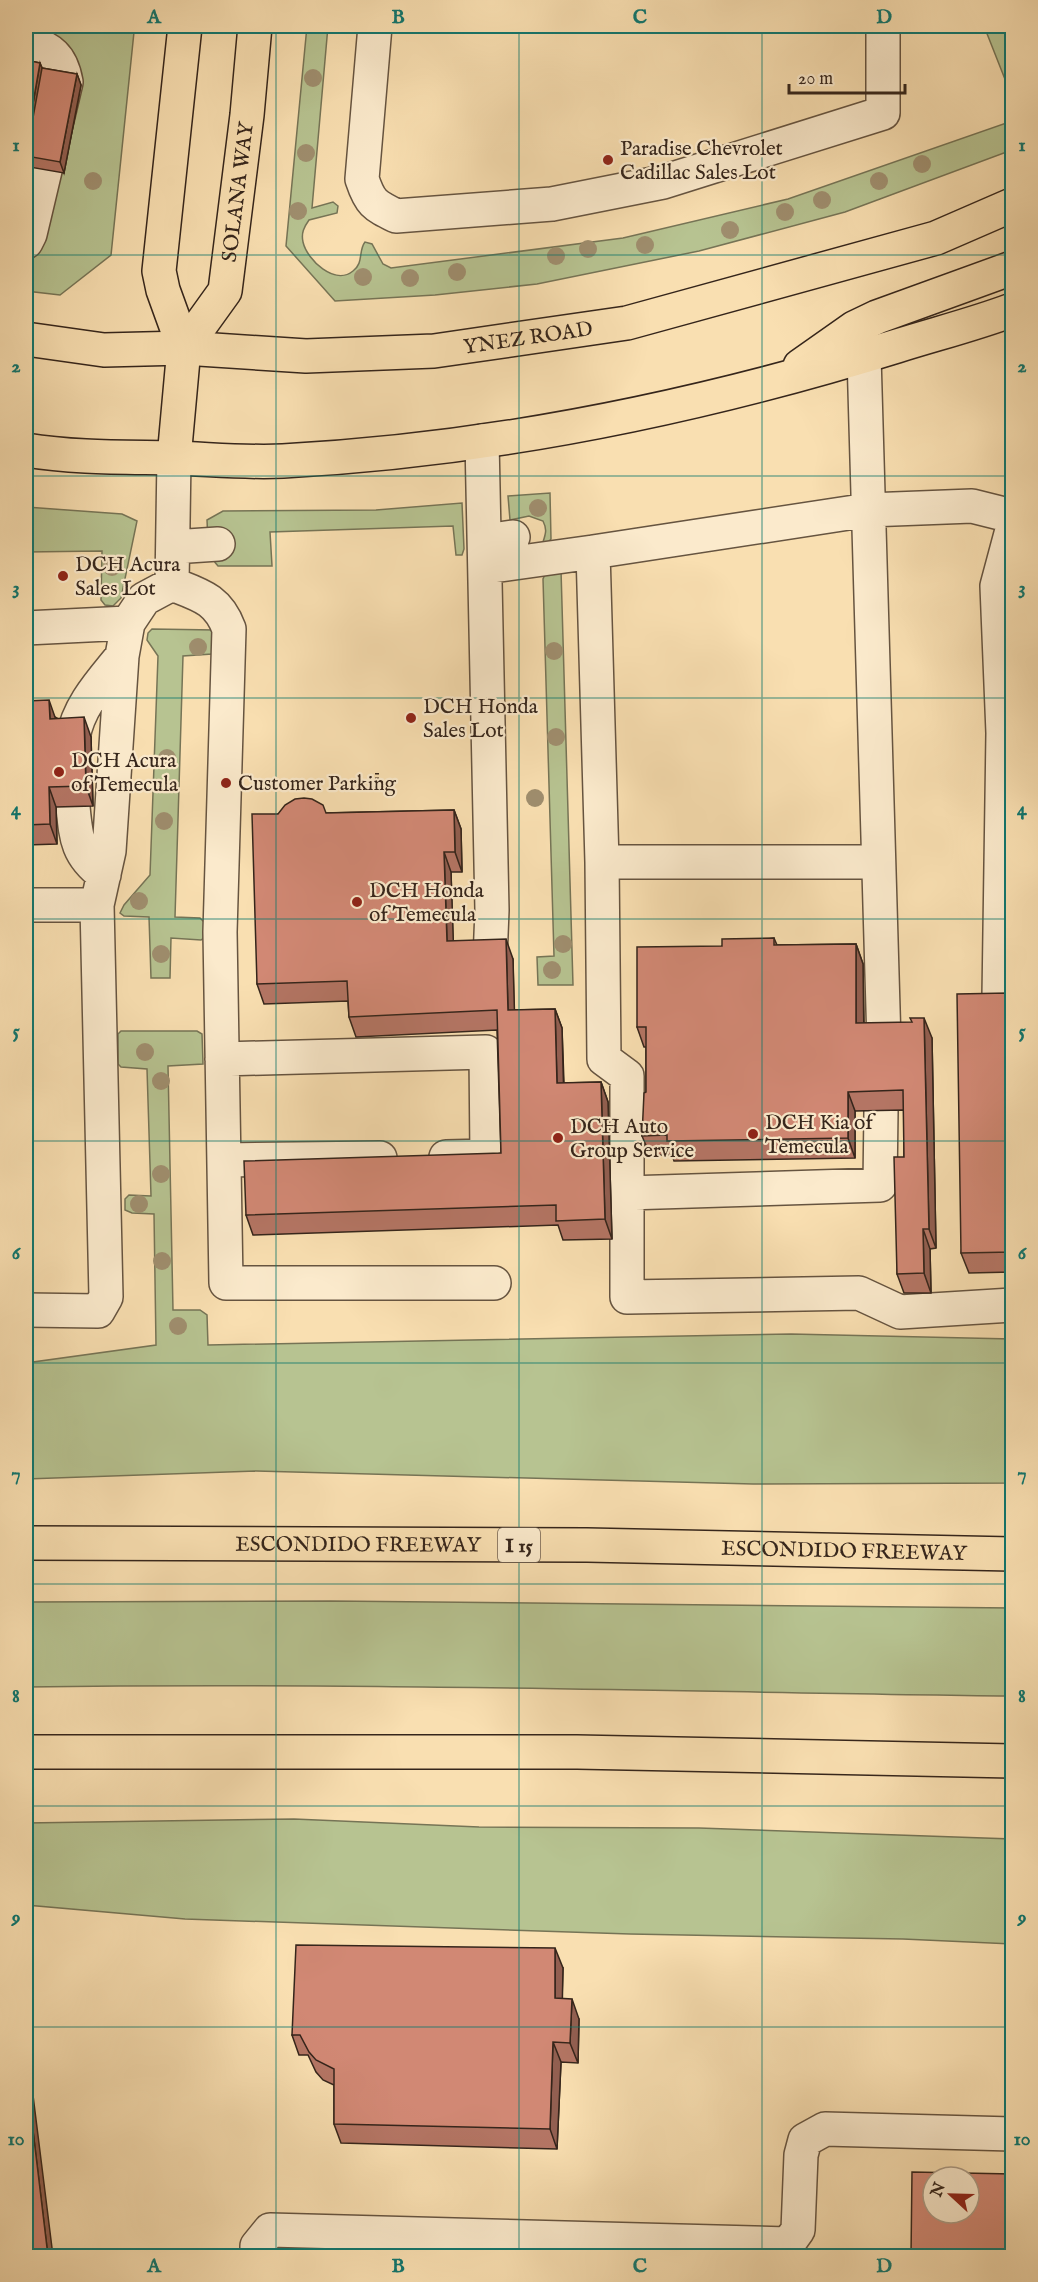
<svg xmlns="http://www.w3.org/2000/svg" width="1038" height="2282" font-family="'IM FELL English',serif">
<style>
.green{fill:#b7c391;stroke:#767456;stroke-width:1.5}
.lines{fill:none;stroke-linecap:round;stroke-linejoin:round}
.minor-casing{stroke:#665440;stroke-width:36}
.major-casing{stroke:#35251b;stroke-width:36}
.highway-casing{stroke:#35251b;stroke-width:36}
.path{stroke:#35251b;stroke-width:4;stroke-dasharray:1.5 3;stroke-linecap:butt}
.minor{stroke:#fbeacc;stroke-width:33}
.major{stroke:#f9dfb1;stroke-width:33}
.highway{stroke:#f9dfb1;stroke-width:33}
.tree{fill:#9f8e6e}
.wall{fill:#b47564;stroke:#35251b;stroke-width:1.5}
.shaded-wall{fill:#925f51;stroke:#35251b;stroke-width:1.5}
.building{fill:#d18874;stroke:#35251b;stroke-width:1.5;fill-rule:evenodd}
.grid{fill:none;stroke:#0f766e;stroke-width:1.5;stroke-opacity:0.55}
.poi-dot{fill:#8f2418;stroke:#fbeacc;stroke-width:2}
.labels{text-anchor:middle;stroke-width:4.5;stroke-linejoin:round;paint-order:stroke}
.shield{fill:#fbeacc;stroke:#706050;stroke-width:1.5}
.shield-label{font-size:20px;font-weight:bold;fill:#35251b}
.poi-label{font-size:21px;fill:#35251b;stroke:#fbeacc;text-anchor:start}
.street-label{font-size:21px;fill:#35251b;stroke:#fbeacc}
.neatline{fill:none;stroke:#0f766e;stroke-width:2}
.grid-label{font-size:20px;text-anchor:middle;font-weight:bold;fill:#0f766e}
</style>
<rect width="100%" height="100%" fill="#f9dfb1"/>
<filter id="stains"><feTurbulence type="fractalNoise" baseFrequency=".00333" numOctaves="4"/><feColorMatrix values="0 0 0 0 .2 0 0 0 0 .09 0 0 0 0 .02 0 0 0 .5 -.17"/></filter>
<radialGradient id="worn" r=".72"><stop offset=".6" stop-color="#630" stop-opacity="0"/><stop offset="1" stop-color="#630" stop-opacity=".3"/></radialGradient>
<path class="green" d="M57,26H133L134,32L111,255L60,295L26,291V259L28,258L54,171L64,173L53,38Z
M307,26H328L312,208L333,202L338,206L337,213L309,220C304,227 301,233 303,242C307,260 335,286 353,271C364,263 358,251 365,242L372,244L383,264L391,268L623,238L788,199L1012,121V150L845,212L699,251L537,284L435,295L335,301L286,246Z
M984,26H1011L1012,30V97Z
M550,493L551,539L546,545L543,542C546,533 547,529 543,521L529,516L510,520L508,496Z
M462,503L464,549L462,555H456L453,526L270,532L272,566H218C206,553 208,536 207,520L223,511L376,510Z
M26,507L122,514L137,521L121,598L113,606L105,605L101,600L102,551L26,552Z
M561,570L573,985H538L537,957L554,956L543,579L546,572Z
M152,629L215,630L212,654L183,656L175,917L200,918L204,922L205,937L201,940L171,938L170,978H151L149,917L124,916L120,913L124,905L150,875L158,656L147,640L148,633Z
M121,1031H197L202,1034L203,1064L168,1066L173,1310H200L207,1315L208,1345L791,1334L1012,1339V1483L753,1484L256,1471L26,1479V1363L156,1345L154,1214L132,1213L125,1210V1199L129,1195L151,1196L147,1069L121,1067L118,1064V1034Z
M331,1601L1012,1608V1696C684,1692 355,1682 26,1687V1602Z
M294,1819L479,1827L699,1828L1012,1839V1944L903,1939L630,1934L185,1919L26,1905V1823Z"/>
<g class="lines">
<g class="minor-casing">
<path id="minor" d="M375,26L362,179C370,203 374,205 396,216L552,204L663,182L883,113V26
M26,39C50,50 61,54 66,82L30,234L26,242
M864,356L884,1043
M482,441L492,910L489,984
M174,458L172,584C200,595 218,599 229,629L220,932L226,1283H494
M485,541L513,537
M173,547L218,544
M485,567L593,552
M26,628L128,623
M73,738C78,706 102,681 122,656
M73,807C76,838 77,855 104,875
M602,862L604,1059L627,1076V1193
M878,862H602L593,552L868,510L972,506L1012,516
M26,905H97
M999,997L1003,733L997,586L1012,530
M222,1059L486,1052L487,1156L446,1157
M881,1111L880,1185L627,1193V1297L859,1293L900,1312L1012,1305
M224,1160L380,1158
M26,1310L98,1311L106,1297L97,905L109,851L122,656L128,623L144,599L172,584
M257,2256V2246L270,2230L788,2244L798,2230L801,2155L805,2140L825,2129L1012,2134"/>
</g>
<g class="major-casing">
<g id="major">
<path id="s1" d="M26,339L104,350L184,348L306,356L434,351L627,323L936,238L1012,205"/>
<path id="s2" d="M184,348L225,291L247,115L255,26"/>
<path d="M800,366L854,328L877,317L1012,268"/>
<path d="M26,450C75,458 122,457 172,458C208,459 246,463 283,461C492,450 697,408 897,346C935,334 975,324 1012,310"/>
<path d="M174,458L184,348L163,290L159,271L185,26"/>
</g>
</g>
<g class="highway-casing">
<g id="highway">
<path id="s3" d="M26,1543L587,1545L1012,1554"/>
<path d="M26,1752H577L1012,1761"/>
</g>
</g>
<path class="path" d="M377,773V787"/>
<use href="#minor" class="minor"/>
<use href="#major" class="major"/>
<use href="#highway" class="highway"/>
</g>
<g class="tree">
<circle cx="313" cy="78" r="9"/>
<circle cx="306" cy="153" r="9"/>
<circle cx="922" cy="164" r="9"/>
<circle cx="93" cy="181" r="9"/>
<circle cx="879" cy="181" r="9"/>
<circle cx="822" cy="200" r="9"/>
<circle cx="298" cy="211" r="9"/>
<circle cx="785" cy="212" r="9"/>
<circle cx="730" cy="230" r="9"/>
<circle cx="645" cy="245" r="9"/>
<circle cx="588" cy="249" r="9"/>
<circle cx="556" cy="256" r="9"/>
<circle cx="457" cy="272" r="9"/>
<circle cx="363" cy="277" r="9"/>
<circle cx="410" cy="278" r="9"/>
<circle cx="538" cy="508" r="9"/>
<circle cx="112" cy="567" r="9"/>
<circle cx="198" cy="647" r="9"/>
<circle cx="554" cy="651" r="9"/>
<circle cx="556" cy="737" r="9"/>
<circle cx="167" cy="758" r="9"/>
<circle cx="535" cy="798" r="9"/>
<circle cx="164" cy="821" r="9"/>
<circle cx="139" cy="901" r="9"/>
<circle cx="563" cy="944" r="9"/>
<circle cx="161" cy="954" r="9"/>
<circle cx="552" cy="970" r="9"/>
<circle cx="145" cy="1052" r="9"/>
<circle cx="161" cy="1081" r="9"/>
<circle cx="161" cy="1174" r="9"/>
<circle cx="139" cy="1204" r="9"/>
<circle cx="162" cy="1261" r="9"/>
<circle cx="178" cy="1326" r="9"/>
</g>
<path class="wall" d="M26,60L40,63L42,68L77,74L81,85L64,173L30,167L26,191Z
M26,701L91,737L93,806L56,807L57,844L26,845Z
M454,810L461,829L462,872H451L453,941L513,959L514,1010L555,1009L562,1028L564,1083L601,1082L608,1102L612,1239L563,1240L558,1225L253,1235L246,1215L501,1153L497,1030L356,1037L349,1017L348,1001L264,1004L257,984L278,814Z
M774,938L777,945L856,944L863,964L864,1023L932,1038L936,1248L930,1249L931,1293H904L897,1274L904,1157V1110L855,1111V1158L674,1161L672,1155H650L642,1136L646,1092V1047H644L637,1027L722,946Z
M1008,993L1012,1007V1272L969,1273L961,1253Z
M563,1968L562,1999L579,2019L578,2063L561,2062L557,2149L341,2143L334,2124V2085L323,2080L316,2072L308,2055H299L292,2035Z"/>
<path class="shaded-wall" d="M40,63L46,79L26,156L30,167L26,191V144Z
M77,74L81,85L64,173L60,162Z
M49,700L56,720L50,719Z
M84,717L91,737L93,806L86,786Z
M49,787L56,807L57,844L50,824Z
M454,810L461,829L462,872L455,852Z
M444,852L451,872L454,961L447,941Z
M506,939L513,959L515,1030L508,1010Z
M856,944L863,964L864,1043L856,1023Z
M1008,993L1012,1007V1204L1011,1200Z
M555,1009L562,1028L564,1103L557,1083Z
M924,1018L932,1038L936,1248L929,1229Z
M601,1082L608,1102L612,1239L605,1219Z
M848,1092L855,1111V1158L848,1138Z
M923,1229L930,1249L931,1293L924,1273Z
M555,1948L563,1968L562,2018L555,1998Z
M572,1999L579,2019L578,2063L570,2043Z
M26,2037V2039L53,2256H48L26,2072Z
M553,2042L561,2062L557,2149L550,2129Z"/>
<path class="building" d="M26,60L40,63L26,144Z
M42,68L77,74L60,162L26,156Z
M49,700L50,719L84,717L86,786L49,787L50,824L26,825V701Z
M304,798L312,799L323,805L326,813L454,810L455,852H444L447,941L506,939L508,1010L555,1009L557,1083L601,1082L605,1219L556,1221V1205L246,1215L244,1161L501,1153L497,1010L349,1017L347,981L257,984L252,814H278L285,805L295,799Z
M774,938V945L856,944V1023L912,1022L910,1018H924L929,1229H923L924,1273L897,1274L894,1157H904L903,1090L848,1092V1138L667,1141V1135L642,1136L644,1093L646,1092V1027H637V947L722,946V939Z
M1008,993L1011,1200H1012V1252L961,1253L957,994Z
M296,1945L555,1948V1998L572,1999L570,2043L553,2042L550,2129L334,2124V2069L316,2060L309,2052L300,2035H292Z
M26,2072L48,2256H26Z
M912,2172L1012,2174V2256H911ZM933,2177H969V2213H933Z"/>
<path class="grid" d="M276,26V2256M519,26V2256M762,26V2256M26,255H1012M26,476H1012M26,698H1012M26,919H1012M26,1141H1012M26,1363H1012M26,1584H1012M26,1806H1012M26,2027H1012"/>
<g class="poi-dot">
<circle cx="608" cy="160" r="6"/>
<circle cx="63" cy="576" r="6"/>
<circle cx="411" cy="718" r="6"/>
<circle cx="59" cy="772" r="6"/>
<circle cx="226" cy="783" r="6"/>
<circle cx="357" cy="902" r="6"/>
<circle cx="753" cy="1134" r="6"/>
<circle cx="558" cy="1138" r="6"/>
</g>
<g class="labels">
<rect class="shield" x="498" y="1528" width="42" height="34" rx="4.5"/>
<g class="shield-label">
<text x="519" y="1552">I 15</text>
</g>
<g class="poi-label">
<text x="620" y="155">Paradise Chevrolet<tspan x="620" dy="24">Cadillac Sales Lot</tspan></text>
<text x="75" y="571">DCH Acura<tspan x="75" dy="24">Sales Lot</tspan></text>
<text x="423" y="713">DCH Honda<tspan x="423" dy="24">Sales Lot</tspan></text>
<text x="71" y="767">DCH Acura<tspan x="71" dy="24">of Temecula</tspan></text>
<text x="238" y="790">Customer Parking</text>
<text x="369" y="897">DCH Honda<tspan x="369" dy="24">of Temecula</tspan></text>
<text x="765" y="1129">DCH Kia of<tspan x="765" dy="24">Temecula</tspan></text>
<text x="570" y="1133">DCH Auto<tspan x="570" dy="24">Group Service</tspan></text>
</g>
<g class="street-label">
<text dy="7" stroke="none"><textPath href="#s2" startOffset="170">SOLANA WAY</textPath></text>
<text dy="7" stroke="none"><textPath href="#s1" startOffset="504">YNEZ ROAD</textPath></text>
<text dy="7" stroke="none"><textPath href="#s3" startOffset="332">ESCONDIDO FREEWAY</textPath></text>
<text dy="7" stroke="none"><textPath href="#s3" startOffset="818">ESCONDIDO FREEWAY</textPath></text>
</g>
</g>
<rect width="1038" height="2282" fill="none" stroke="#f9dfb1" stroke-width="66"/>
<g transform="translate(951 2195) rotate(292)"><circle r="28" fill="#fbeacc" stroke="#ac9b85" stroke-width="1.5"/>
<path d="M0-4.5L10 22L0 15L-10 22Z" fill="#8f2418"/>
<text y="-9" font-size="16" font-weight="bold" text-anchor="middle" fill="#35251b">N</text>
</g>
<path d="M789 84v9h116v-9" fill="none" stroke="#35251b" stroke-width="3"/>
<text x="798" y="84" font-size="18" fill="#35251b" stroke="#fbeacc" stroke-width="4.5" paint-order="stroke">20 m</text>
<rect x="33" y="33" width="972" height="2216" class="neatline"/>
<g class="grid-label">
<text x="154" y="23">A</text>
<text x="398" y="23">B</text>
<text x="640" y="23">C</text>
<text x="884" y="23">D</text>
<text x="16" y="151">1</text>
<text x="1022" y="151">1</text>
<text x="16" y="372">2</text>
<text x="1022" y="372">2</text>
<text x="16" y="594">3</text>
<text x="1022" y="594">3</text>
<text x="16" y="815">4</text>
<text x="1022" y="815">4</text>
<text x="16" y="1037">5</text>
<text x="1022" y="1037">5</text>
<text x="16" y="1259">6</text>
<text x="1022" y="1259">6</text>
<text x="16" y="1480">7</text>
<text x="1022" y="1480">7</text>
<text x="16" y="1702">8</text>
<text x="1022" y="1702">8</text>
<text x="16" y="1923">9</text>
<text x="1022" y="1923">9</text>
<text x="16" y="2145">10</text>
<text x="1022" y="2145">10</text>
<text x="154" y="2272">A</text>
<text x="398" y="2272">B</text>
<text x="640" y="2272">C</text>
<text x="884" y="2272">D</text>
</g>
<rect width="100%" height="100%" filter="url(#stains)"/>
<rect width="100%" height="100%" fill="url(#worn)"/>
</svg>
